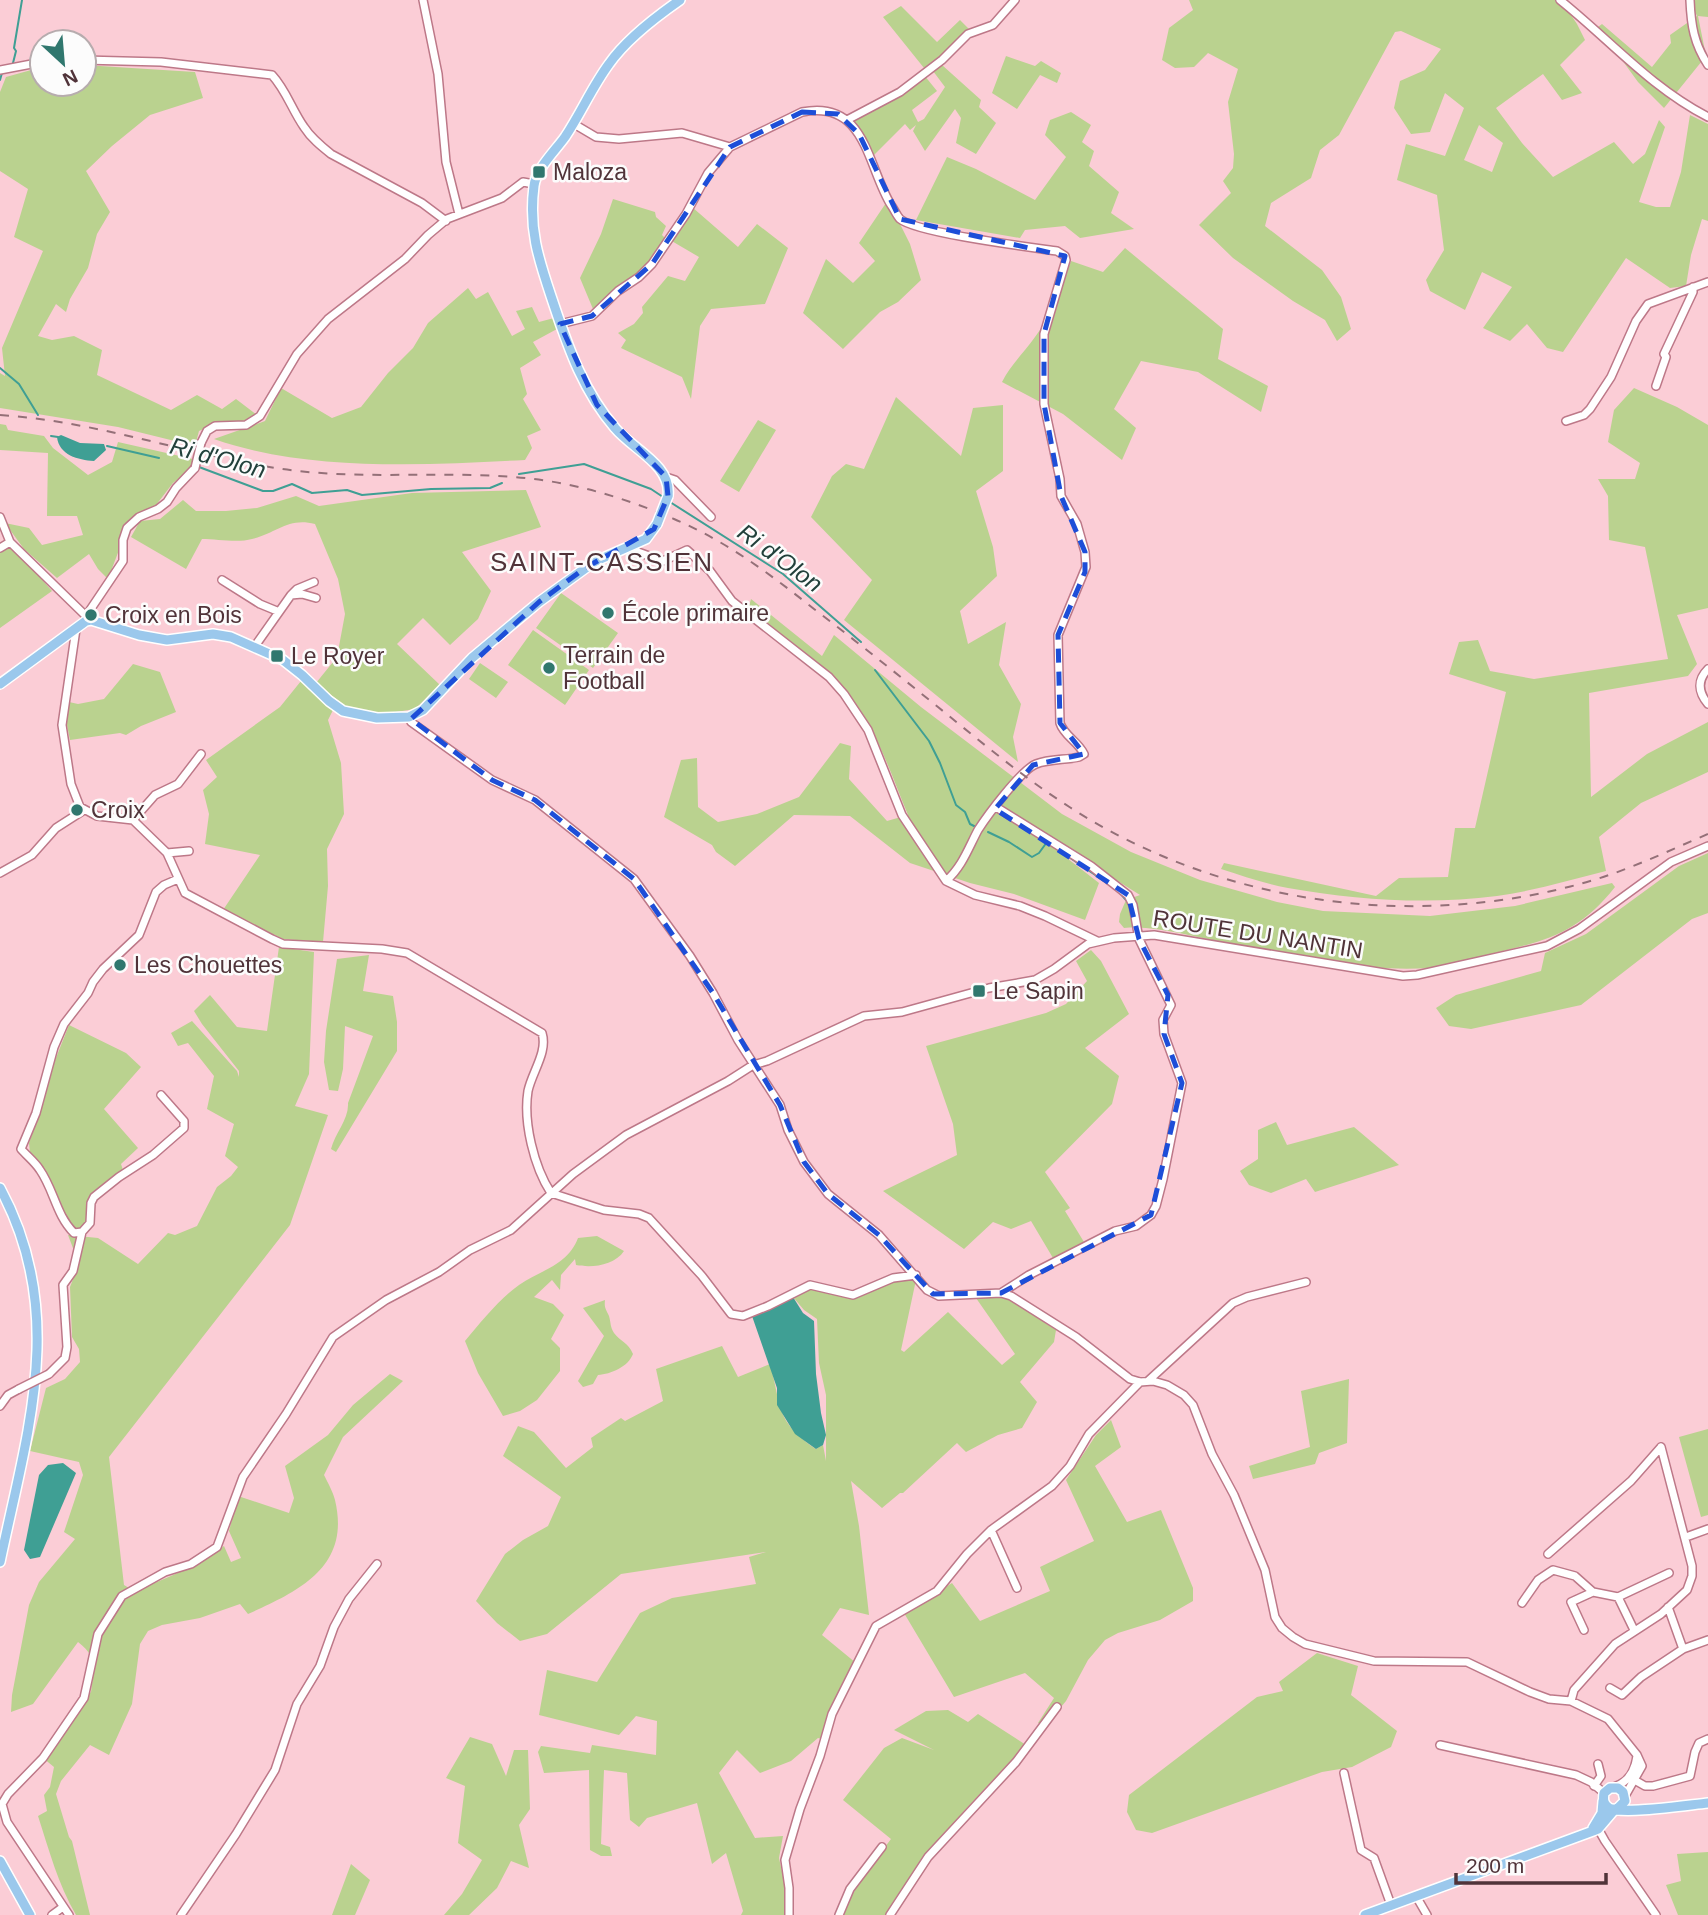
<svg xmlns="http://www.w3.org/2000/svg" width="1708" height="1915" font-family="Arial,sans-serif">
<style>
.green{fill:#bad28f;fill-rule:evenodd}
.water{fill:#3f9f94}
.lines{fill:none;stroke-linecap:round;stroke-linejoin:round}
.stream{stroke:#3f9f94;stroke-width:2}
.minor-casing{stroke:#bd7888;stroke-width:10}
.major-casing{stroke:#fff;stroke-width:12}
.minor{stroke:#fff;stroke-width:7}
.major{stroke:#9bc8ec;stroke-width:9}
.rail{stroke:#947078;stroke-width:2;stroke-dasharray:9 9;stroke-linecap:butt}
.minor-bridge-casing{stroke:#bd7888;stroke-width:10;stroke-linecap:butt}
.major-bridge-casing{stroke:#fff;stroke-width:12;stroke-linecap:butt}
.minor-bridge{stroke:#fff;stroke-width:7}
.major-bridge{stroke:#9bc8ec;stroke-width:9}
.marked{fill:none;stroke:#1d4ed8;stroke-width:5;stroke-dasharray:14 9;stroke-linejoin:round}
.poi-dot{fill:#30776e;stroke:#fcfcfc;stroke-width:2.5}
.labels{text-anchor:middle;stroke-width:5;stroke-linejoin:round;paint-order:stroke}
.poi-label{font-size:23px;fill:#503339;stroke:#fcfcfc;text-anchor:start}
.street-label{font-size:23px;fill:#503339;stroke:#fcfcfc}
.water-label{font-size:24px;font-style:italic;fill:#22403b;stroke:#fcfcfc}
.quarter-label{font-size:26px;letter-spacing:2px;fill:#503339;stroke:#fcfcfc}
</style>
<rect width="100%" height="100%" fill="#fbcdd6"/>
<path class="green" d="M1189,0H1561L1577,24L1585,40L1560,65L1582,93L1562,100L1543,74L1496,108L1522,143L1553,177L1614,142L1633,164L1645,154L1659,120L1665,127L1639,202L1656,207H1670L1681,172L1690,115L1708,124V221L1702,219L1691,255L1686,286L1670,288L1626,258L1563,352L1547,348L1527,324L1510,341L1483,328L1512,287L1482,272L1465,310L1430,291L1426,280L1444,250L1437,195L1397,180L1406,144L1445,156L1464,108L1445,93L1430,132L1411,134L1394,108L1400,81L1425,70L1441,49L1401,31L1395,32L1339,135L1320,150L1311,178L1271,203L1265,226L1322,270L1341,297L1351,329L1337,341L1325,320L1293,301L1233,258L1199,225L1231,193L1223,181L1233,168L1234,154L1228,102L1238,69L1208,53L1194,67L1175,68L1162,60L1169,28L1193,10ZM1479,125L1503,143L1492,172L1464,160Z
M1690,0H1708V17L1698,16L1706,56L1664,108L1638,82L1598,27L1602,24L1652,67L1671,43L1670,35L1697,16Z
M901,6L937,42L960,20L969,29L944,53L924,68L883,17Z
M1006,56L1035,66L1041,61L1061,73L1057,83L1040,75L1017,109L992,93Z
M84,65L195,72L203,98L150,115L112,146L86,171L110,212L97,234L88,268L70,299L66,312L56,304L38,336L52,340L74,336L102,350L97,375L171,410L197,395L222,409L236,399L257,415C239,426 218,422 199,431L195,446L118,427L0,408V373L5,376L2,348L43,251L14,237L28,189L0,171V92L6,77L42,67V84H84Z
M942,65L981,100L979,107L996,123L976,154L956,143L961,118L955,109L925,151L913,131L916,125L910,130L905,124L873,156L853,120L924,75L937,91L912,110L918,122L924,119L945,87L933,71Z
M1071,112L1091,125L1082,142L1094,151L1089,166L1119,192L1111,213L1134,229L1080,238L1065,226L1025,230L1020,238L916,220L947,157L976,169L1035,200L1066,157L1045,135L1050,120Z
M613,199L655,212L656,217L666,226L662,235L666,239L650,263L593,309L580,278L601,234Z
M888,200L910,244L921,280L898,302L880,312L843,349L803,313L826,259L853,283L875,261L859,243Z
M692,207L738,247L757,224L788,248L765,304L711,309L700,326L691,399L682,377L621,348L626,340L618,333L634,324L643,313L642,307L668,276L685,281L699,257L670,240Z
M1125,248L1223,329L1218,359L1268,386L1261,412L1198,372L1141,361L1114,409L1136,428L1122,460L1063,414L1002,382C1011,364 1024,353 1035,337C1052,315 1061,287 1071,261L1103,272Z
M468,288L476,299L488,292L512,336L525,329L516,311L532,307L539,322L554,318L557,329L533,342L541,355L520,368L527,394L523,399L541,430L527,436L532,448L525,460C427,465 308,472 214,439L265,421L281,388L332,418L361,407L388,373L413,348L428,323Z
M1634,388L1677,407L1708,425V608L1677,615L1697,664L1688,676L1589,693L1591,797L1647,754L1708,722V772L1641,803L1599,837L1606,871C1570,880 1534,891 1497,896C1427,905 1357,900 1288,888C1266,884 1243,876 1221,869L1224,863L1376,896L1399,878L1448,877L1455,828H1475L1506,692L1449,674L1459,642L1478,640L1490,671L1534,679L1668,659L1645,547L1609,540L1608,496L1598,479H1635L1640,463L1608,442L1614,410Z
M896,397L961,456L973,408L1003,405V471L976,491L993,547L997,576L960,611L968,644L1006,622L999,665L1021,704L1013,737L1018,762L844,620L872,580L811,517L832,476L846,464L864,469Z
M758,420L776,430L739,492L720,481Z
M0,424L6,425L8,430L44,436L53,448L88,475L112,462L118,442L193,459L191,469L173,483L156,505L124,524L119,550L108,579L98,569L89,554L57,578L24,549L5,523L29,528L42,545L83,535L77,516H47L48,453L0,450Z
M526,490L541,527L462,552L491,591L478,619L450,645L423,618L397,644L440,685L415,709L383,714L345,706L316,683L337,657L345,614L338,579L315,524C288,517 277,533 252,539C238,543 217,539 202,539L186,569L131,537L140,521L160,519L183,500L196,511H226L257,508L296,496L319,506L412,493Z
M11,544L52,591L0,628V550Z
M561,593L618,633L593,668L536,628Z
M751,599L822,656L834,635L921,707L1062,814L1131,852L1200,880L1277,902L1323,911L1430,916L1515,906L1612,883L1615,887C1582,929 1553,939 1503,951C1479,957 1454,966 1430,968C1361,973 1292,954 1224,942C1191,937 1157,925 1124,928L1119,922L1120,914L1126,900L1140,895L1005,810L1099,883L1085,920L1014,894L970,883L910,863L850,816L794,815L735,866L716,852L712,845L664,817L681,760L697,758L698,807L718,822L757,814L799,797L840,743L851,746L849,779L887,821L908,815C891,774 876,728 848,693C821,660 781,636 748,610Z
M533,630L589,670L565,705L508,665Z
M480,663L508,682L496,698L469,679Z
M133,664L160,672L176,712L141,726L126,735L120,733L70,740L66,720L69,702L78,704L104,699Z
M301,681L333,710L328,720L341,763L344,814L327,849L328,886L323,942L283,939L223,910L260,855L205,844L209,814L203,790L217,777L206,760L280,707Z
M1708,853V913L1692,919L1581,1005L1471,1029L1449,1026L1436,1008L1456,995L1541,971L1545,953L1586,934L1679,866Z
M279,947L314,952L309,1074L295,1106L328,1115L290,1225L109,1457L124,1585L134,1591C165,1579 198,1566 224,1546L231,1562L241,1558L229,1531L238,1496L289,1513L294,1498L285,1466L328,1435L353,1405L390,1374L403,1381L343,1437L324,1475C328,1483 333,1492 335,1500C351,1567 299,1591 248,1614L240,1604L200,1618L162,1625L148,1631L140,1644L132,1704L109,1755L90,1745L61,1781L56,1794L69,1837L72,1841L90,1915H76C58,1884 49,1850 38,1816L47,1811L44,1795L50,1787L54,1767L43,1758L84,1698L91,1692C94,1669 98,1657 78,1642L33,1704L11,1712L12,1695L29,1605L39,1582L75,1539L64,1532L83,1475L79,1462L30,1451L46,1388L65,1379L80,1362L79,1349L72,1337L70,1287L79,1264L68,1235L98,1238L138,1264L168,1233L175,1235L197,1226L217,1187L231,1176L238,1167L225,1156L234,1124L207,1109L214,1076L188,1043L178,1046L171,1033L192,1021L237,1071L239,1077V1071L202,1024L194,1011L210,995L237,1027L267,1031Z
M1091,950L1101,961L1129,1014L1085,1048L1119,1076L1112,1104L1045,1172L1070,1208L1065,1211L1084,1242L1053,1258L1031,1221L1011,1229L993,1222L964,1249L883,1191L957,1155L953,1124L926,1046L1046,1013L1066,1004L1087,981L1076,961Z
M369,955L363,991L393,996L397,1022V1051L336,1152L331,1149C335,1133 349,1119 348,1103L373,1036L345,1026L343,1069L338,1091L329,1090L324,1062L326,1031L337,959Z
M69,1025L126,1053L141,1067L104,1109L138,1148L121,1164L123,1170L88,1198V1220L80,1230L72,1228L61,1209L52,1185L30,1153L29,1143L43,1104L48,1078Z
M1276,1122L1287,1145L1354,1127L1399,1165L1315,1192L1306,1179L1271,1193L1249,1185L1240,1171L1258,1159V1130Z
M597,1236L624,1251C614,1266 591,1268 576,1265L575,1259L561,1275L560,1290L552,1280L534,1297L553,1304L564,1315L551,1339L560,1348V1371L537,1400L520,1411L503,1416L478,1373L465,1341C481,1322 499,1299 519,1285C541,1270 568,1265 578,1238Z
M916,1280L901,1350L904,1352L948,1312L1002,1365L1015,1354L976,1298L991,1294L1006,1297L1056,1330L1054,1342L1020,1382L1037,1402L1022,1428L998,1435L966,1452L957,1443L903,1493H900L882,1508L851,1481L859,1526L869,1615L840,1608L822,1635L856,1663L843,1682L822,1739L818,1738L791,1761L760,1773L737,1750L719,1773L755,1838L783,1836L779,1858L787,1895L786,1915H741L743,1911L726,1853L712,1864L697,1803L647,1818L639,1827L630,1820L627,1773L604,1770L601,1844L610,1847L612,1856H601L590,1850L589,1770L544,1773L538,1752L541,1746L590,1753L592,1745L656,1755L657,1721L636,1716L619,1735L539,1715L547,1670L597,1682L640,1613L672,1598L756,1584L749,1557L766,1552L621,1574L547,1634L520,1641L497,1623L476,1601L505,1554L523,1540L548,1526L561,1497L503,1456L518,1426L534,1432L566,1468L593,1447L591,1438L621,1418L625,1421L663,1401L656,1369L722,1346L738,1377L770,1364C782,1407 775,1421 816,1449L823,1445L826,1461V1395L819,1363L817,1319L804,1310L793,1297L809,1288L849,1297L894,1281Z
M605,1300C604,1308 606,1309 609,1316C611,1323 610,1327 614,1333C621,1342 628,1342 633,1354C628,1367 611,1374 598,1375L593,1384L583,1387L578,1381L604,1336L583,1308Z
M1349,1379L1347,1443L1319,1453L1315,1464L1253,1479L1249,1466L1310,1447L1301,1391Z
M1111,1420L1121,1447L1095,1466L1127,1522L1161,1510L1193,1588V1601L1160,1620L1118,1633L1105,1640L1088,1660L1066,1701L1045,1726L1038,1723L1054,1698L1025,1673L954,1697L904,1613L952,1583L980,1621L1050,1591L1040,1567L1094,1541L1066,1480L1096,1435Z
M1708,1429V1515L1701,1517L1679,1437Z
M1317,1653L1358,1666L1351,1695L1397,1731L1391,1747L1352,1767L1322,1772L1152,1833L1136,1830L1127,1812L1129,1795L1257,1697L1283,1691L1279,1682Z
M948,1710L968,1722L978,1714L1026,1745L964,1811L895,1899L886,1915H843C854,1886 873,1863 891,1839L843,1800L884,1748L902,1738L934,1750L894,1730L926,1711Z
M470,1737L492,1744L506,1776L514,1750H528L530,1809L519,1825L529,1868L511,1861L497,1888L469,1915H444L462,1894L482,1860L458,1843L465,1786L446,1778Z
M1708,1852V1915H1678L1666,1885L1681,1881L1677,1854Z
M351,1864L370,1880L355,1915H332Z"/>
<path class="water" d="M61,435L80,443L104,444L106,450L94,461C78,460 59,455 57,437Z
M793,1297L803,1313L814,1321L816,1374L821,1413L826,1435L823,1445L816,1449L795,1434L777,1405V1388L752,1316Z
M63,1463L76,1473L40,1557L30,1559L24,1550L39,1475L48,1465Z"/>
<g class="lines">
<path class="stream" d="M13,63L16,51L14,48L22,0
M0,80L2,73
M0,368L19,384L38,415
M51,436L58,437
M107,446L159,458
M199,467L263,491H273L292,484L312,493L347,490L362,495L431,489L490,488L502,483
M519,474L584,464L651,489L663,497
M670,502L783,574L861,642
M875,670L929,741L940,763L956,805L965,812L970,824L974,826
M988,832L1009,842L1032,857L1039,853L1047,842
M1063,853L1104,881
M1120,893L1126,900"/>
<g class="minor-casing">
<path id="minor" d="M423,0L438,74L446,162L459,214
M1560,0C1610,40 1650,87 1708,117
M1690,0C1691,25 1694,44 1708,65
M84,60L161,62L272,75C286,90 292,110 304,127C311,138 321,146 331,154L422,203L446,221
M0,70L42,62
M847,120L900,92L942,60L968,34L993,25L1015,0
M574,124L596,137L619,139L682,133L730,147L802,112C866,99 867,166 891,205C894,209 897,216 900,219C917,233 1029,247 1057,251L1065,256L1066,260L1044,334V404L1060,479L1061,496L1077,524L1085,552L1086,567L1058,635L1060,723C1064,736 1078,741 1084,754L1079,757C1066,760 1049,759 1036,764C1021,770 987,816 978,830C968,849 962,867 946,881
M560,324L592,316L618,291L639,277L652,264L686,214L708,173L730,147
M1656,386L1666,357L1664,354L1693,292V287
M1566,421L1584,415L1590,409L1611,377L1636,321L1648,304L1708,282
M201,443L207,431L215,426L246,425L260,416L297,354L328,319L405,259L428,235L447,219L502,198L523,182L534,184
M666,477L675,480L711,517
M0,517L10,542L88,618
M631,546L638,552L663,561L687,550L710,571L732,601L829,677L844,694L868,730L902,815L946,881L975,895L1020,906L1045,916L1097,941
M0,548L10,542
M222,580L260,604L277,611
M291,595L297,589L314,582
M86,616L123,561V540L127,528L139,517L158,509L167,502L176,488L195,468
M76,629L62,725L71,784L80,807L97,816L133,820L167,853L185,893L272,939L283,944L382,949L407,953L542,1033C548,1052 532,1072 528,1091C523,1122 534,1167 551,1193
M255,646L291,595L302,594L316,598
M1708,669C1697,680 1698,692 1708,704
M409,717L411,722L492,780L535,800L634,879L690,956L713,993L738,1040L780,1105L788,1130L804,1162L828,1194L879,1235L927,1290L939,1296L1001,1293L1011,1296L1076,1337L1130,1379L1140,1382L1153,1381L1167,1385L1184,1395L1193,1405L1212,1454L1234,1495L1265,1570L1275,1617L1282,1628L1293,1637L1305,1644L1374,1661L1467,1662L1530,1692L1549,1699L1571,1701L1608,1719L1637,1755L1642,1766L1625,1796
M996,807L1091,866L1128,895L1133,905L1139,939L1171,1005L1163,1020L1164,1034L1182,1083L1163,1179L1156,1206L1151,1215L1136,1226L1115,1231L1029,1275L1001,1293
M133,820L155,795L178,784L201,754
M167,853L189,851
M0,873L32,855L56,828L84,810
M551,1193L604,1210L639,1214L649,1218L702,1276L731,1314L743,1316L768,1306L810,1285L853,1295L893,1278L916,1275
M82,1232L74,1233C56,1215 54,1190 40,1170C35,1162 27,1156 21,1149L36,1113L54,1047L64,1024L88,993L93,982L103,969L139,935L156,892L164,885L178,879
M49,1374L65,1358L67,1347L63,1285L73,1271L82,1232L90,1223L91,1203L94,1197L119,1177L153,1155L184,1128V1121L161,1095
M1148,1381L1233,1303L1247,1297L1306,1282
M0,1406L8,1395L19,1389
M991,1530L1017,1588
M1686,1537L1708,1529
M1548,1554L1631,1481L1661,1447
M1522,1603L1538,1580L1553,1570L1575,1576L1593,1592
M1668,1607L1683,1649L1708,1640
M1584,1630L1571,1602L1593,1592L1618,1597
M1634,1630L1618,1597L1669,1573
M1610,1688L1622,1695L1641,1677L1683,1649
M1571,1701L1574,1690L1615,1644L1661,1614L1687,1590L1692,1576V1566L1661,1447
M1440,1745L1576,1775L1591,1782L1604,1793
M1344,1773L1361,1850L1374,1858L1391,1905
M1629,1777L1645,1786H1653L1690,1776L1695,1752L1699,1743L1708,1739
M1594,1786L1601,1776L1598,1764
M1614,1787C1629,1782 1635,1771 1637,1756
M1596,1825L1605,1841L1656,1915
M1416,1896L1427,1915
M52,1915L63,1907
M69,1915L7,1822L2,1804L8,1794L43,1758L84,1698L98,1634L122,1596L165,1572L191,1564L217,1547L243,1477L286,1414L333,1337L386,1300L439,1272L470,1250L511,1230L573,1174L626,1135L728,1081L753,1065L767,1061L864,1016L902,1012L989,988L1035,980L1054,969L1088,944L1114,938L1154,935L1403,976L1417,975L1547,946L1579,929L1671,862L1708,846
M181,1915L236,1834L275,1770L297,1704L320,1666L334,1627L349,1599L377,1564
M789,1915V1888L785,1860L800,1809L820,1756L832,1714L876,1626L937,1591L967,1554L991,1530L1052,1486L1070,1466L1089,1434L1140,1382
M839,1915L850,1889L882,1847
M890,1915L928,1857L1016,1762L1057,1707"/>
</g>
<g class="major-casing">
<path id="major" d="M668,496C672,465 632,449 615,428C584,392 569,350 554,305C540,263 528,232 534,186C536,169 555,151 565,137C581,113 592,87 609,64C625,41 657,16 680,0
M0,684L86,621L91,620L139,635L167,640L213,634L231,637L283,660L302,675L329,701L343,711L377,718L409,717L423,710L472,658L539,602L594,562L646,539L657,524
M0,1188C68,1313 27,1433 0,1562
M1618,1808L1625,1801L1623,1792L1618,1788H1610L1604,1793C1603,1799 1603,1804 1609,1808C1622,1815 1688,1805 1708,1803
M1593,1828L1602,1813L1603,1801
M0,1861L30,1915
M1365,1915L1593,1831L1598,1829L1615,1809"/>
</g>
<use href="#minor" class="minor"/>
<use href="#major" class="major"/>
<path class="rail" d="M0,415C96,421 188,455 282,469C359,480 436,471 514,477C569,481 623,497 674,519C726,541 770,574 814,609C856,641 897,674 938,707C981,742 1024,778 1071,808C1222,905 1415,931 1587,882C1629,870 1668,851 1708,834"/>
<g class="minor-bridge-casing">
<path id="minor-bridge" d="M195,468L201,443
M19,1389L49,1374"/>
</g>
<g class="major-bridge-casing">
<path id="major-bridge" d="M657,524L668,496"/>
</g>
<use href="#minor-bridge" class="minor-bridge"/>
<use href="#major-bridge" class="major-bridge"/>
</g>
<path class="marked" d="M802,112L838,114L859,134L900,219L1065,256L1044,334V404L1061,496L1085,552V572L1058,635L1060,723L1084,754L1033,765L995,809L1128,895L1139,939L1168,995L1164,1034L1182,1083L1151,1215L1001,1293L933,1294L879,1235L828,1194L804,1162L780,1105L713,993L634,879L535,800L492,780L411,719L539,602L585,568L654,529L668,496L666,477L597,405L560,324L592,316L652,264L730,147Z"/>
<g class="poi-dot">
<rect x="532" y="165" width="14" height="14" rx="3.5"/>
<circle cx="608" cy="613" r="7"/>
<circle cx="91" cy="615" r="7"/>
<rect x="270" y="649" width="14" height="14" rx="3.5"/>
<circle cx="549" cy="668" r="7"/>
<circle cx="77" cy="810" r="7"/>
<circle cx="120" cy="965" r="7"/>
<rect x="972" y="984" width="14" height="14" rx="3.5"/>
</g>
<g class="labels">
<g class="poi-label">
<text x="553" y="180">Maloza</text>
<text x="622" y="621">École primaire</text>
<text x="105" y="623">Croix en Bois</text>
<text x="563" y="663">Terrain de<tspan x="563" dy="26">Football</tspan></text>
<text x="291" y="664">Le Royer</text>
<text x="91" y="818">Croix</text>
<text x="134" y="973">Les Chouettes</text>
<text x="993" y="999">Le Sapin</text>
</g>
<g class="street-label">
<text transform="translate(1258 934) rotate(9)" y="8">ROUTE DU NANTIN</text>
</g>
<g class="water-label">
<text transform="translate(218 458) rotate(15)" y="8">Ri d'Olon</text>
<text transform="translate(780 558) rotate(36)" y="8">Ri d'Olon</text>
</g>
<g class="quarter-label">
<text x="602" y="571">SAINT-CASSIEN</text>
</g>
</g>
<g transform="translate(63 63) rotate(154)"><circle r="33" fill="#fcfcfc" stroke="#b7acae" stroke-width="2"/>
<path d="M0-5L12 26L0 18L-12 26Z" fill="#30776e"/>
<text y="-10" font-size="19" font-weight="bold" text-anchor="middle" fill="#503339">N</text>
</g>
<path d="M1456 1873v10h150v-10" fill="none" stroke="#503339" stroke-width="3.5"/>
<text x="1466" y="1873" font-size="21" fill="#503339" stroke="#fcfcfc" stroke-width="5" paint-order="stroke">200 m</text>
</svg>
